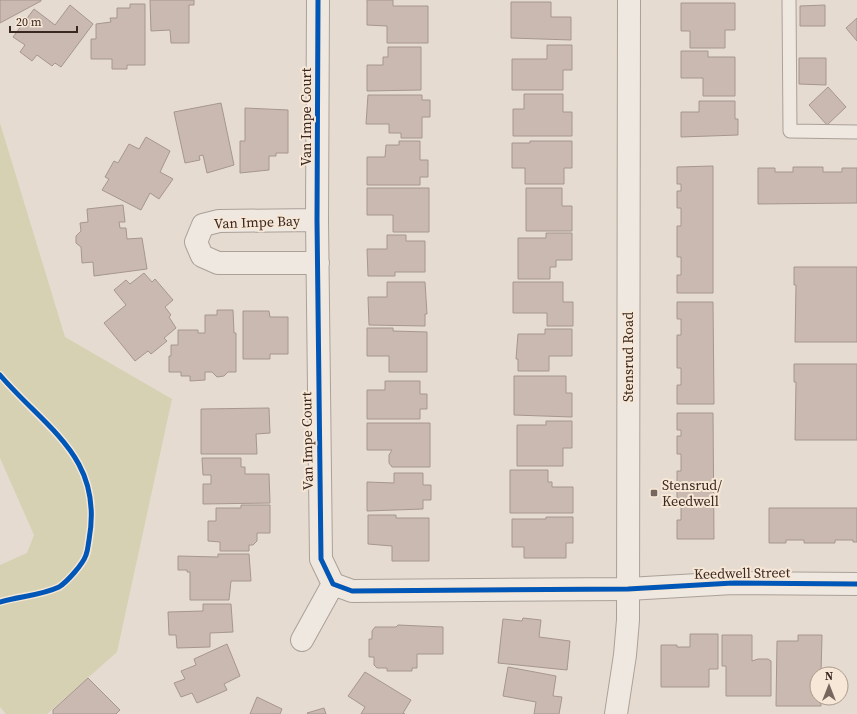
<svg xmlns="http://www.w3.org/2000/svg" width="857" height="714" font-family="'Source Serif 4',serif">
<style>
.green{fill:#d7d1b3}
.building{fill:#c9b9b1;stroke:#a6968f}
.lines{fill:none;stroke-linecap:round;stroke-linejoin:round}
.service-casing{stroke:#aba198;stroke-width:15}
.minor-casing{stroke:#aba198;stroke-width:24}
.tertiary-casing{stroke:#aba198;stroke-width:24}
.service{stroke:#eee8e1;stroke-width:13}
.minor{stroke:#eee8e1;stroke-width:22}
.tertiary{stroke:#eee8e1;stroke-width:22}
.cycleway-casing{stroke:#f6e7d6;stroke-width:8}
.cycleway{stroke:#0057b8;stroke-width:5}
.poi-dot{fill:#76665e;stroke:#f6e7d6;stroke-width:1.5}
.labels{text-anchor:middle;stroke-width:4;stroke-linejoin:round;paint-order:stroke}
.street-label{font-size:14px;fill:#3a2720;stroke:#f6e7d6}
.poi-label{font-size:14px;fill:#3a2720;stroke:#f6e7d6;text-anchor:start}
</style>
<rect width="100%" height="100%" fill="#e5dbd0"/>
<path class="green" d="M0,123L65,337L172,399L117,652L47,714H6L0,707V565L27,553L34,535L0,458Z"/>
<path class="building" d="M0,0H41V1L0,23Z
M150,0H194V5H189V43H171L170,30L151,31Z
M367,0H393V6H428V43H387V26L367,25Z
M511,2H551V17H571V40L511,38Z
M681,3H735V30H725V48H690V31H681Z
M130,4H145V65H127V69H112V59H91V39H96V24L111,22L110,18H117V8H130Z
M70,5L93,24L61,67L55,63L52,66L37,55L32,61L20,52L25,45L13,37L34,9L55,25Z
M825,5V26H800V6Z
M857,18V41L846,28Z
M547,45H572V70H563V90H512V59H547Z
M388,47H421V90L367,91V65H383V57H388Z
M681,51H708V57H735V96H703V78H681Z
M799,58H826V85L799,84Z
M828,87L846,107L827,125L809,105Z
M524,94H563V112H572V136H513V109H524Z
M368,95H422V100H430V117H422V138H401V133H389V124H366Z
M699,101H735V119H738V135L681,137V112H699Z
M221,103L234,165L207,173L203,155L199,156L200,160L185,163L174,112Z
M245,108L288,110V153H276V156H269V170L240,173V141H245Z
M146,137L170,151L160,172L173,179L159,199L150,193L141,210L102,190L109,179L105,177L114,161L118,163L129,144L139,149Z
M399,141H420V160H428V177H420V185H367V157H385L386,145H399Z
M530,141H572V168H564V184H525V168H512V143H530Z
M713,166V293H677V275H681V257H677V226H681V208H677V191H681V184H677V167Z
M793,167H823V172H842V168H857V203L758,204V168H775V172H793Z
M367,188H429V232H393V215H367Z
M526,188H562V206H572V231H526Z
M123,205L125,222H119L120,228H126L127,239L142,238L147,269L94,276L93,262L82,263L81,247L76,243V236L81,231L80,223L88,222L87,209Z
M546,233H572V260H556V267H550V279H518V238H546Z
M387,235H406V241H425V272H395V276H368L367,249H387Z
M794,267H857V342H795L796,285H794Z
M144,273L152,282L155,279L173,300L165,307L171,315L169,317L176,328L164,338L167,341L151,354L148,351L135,361L104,323L126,305L114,290L126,280L130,284Z
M387,282H425L427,314H425V326L369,325L368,297H387Z
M513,282H563V302H573V326H547V313H513Z
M677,302H713L714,404H677V385H681V368H677V335H681V319H677Z
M217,310H233L234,333H236V372H228L224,376L217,377L212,372H205V380L190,381V376H181V372H169V356H171V345H178V330H198V333H205V315H217Z
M243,311H269L270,317H288V354H270V359H243Z
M367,328H393V331L427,332V372H389V356H367Z
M545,329H572V356H549V371H518V359H516L518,334H545Z
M794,364H857V440H795L796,382H794Z
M514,376H566V393H572V417L514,415Z
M385,381H420V394H427V409H420V419H367V390H385Z
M269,408L270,433L256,434L257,454H201V409Z
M677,413H713L714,539H677V520H681V503H677V471H681V454H677V436H681V430H677Z
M546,421H572V448H563V466H517V425H546Z
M367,423H430V467H392L389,463V455L392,450H367Z
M202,458H241V467H245V474H269L270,503L203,504V484H211V475H203Z
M510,470H548V482H552V487H573V513H510Z
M394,473H423V485H431V500H423V509L367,511V482L394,483Z
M241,505H270V533H257V541L253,545H249V551H220V542L208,541V521H216V508H241Z
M769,508H857V542H853V540H835V543H804V540H786V543H769Z
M368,515H396V518H429V561H392V546L368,544Z
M546,517H573V543H566V558H524V547H512V519H546Z
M218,554H249L251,581H231L229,600H190V572H187V570H178V556L218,557Z
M203,604H231L233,632L210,633V647L177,648L176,635H169L168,612L203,611Z
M523,618L541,620L539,637L570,641L567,670L498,663L503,619L522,621Z
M398,625L443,627V654H417V668H412V671H387V668H377L374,665V657H369V639H372V631L375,627H396Z
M690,634H718V669H709V687H661V645H677V647H690Z
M722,635H752V661L758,659H768L771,661V696H726V666H722Z
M798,635H822L821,674H817V698H821V706H776L777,641H798Z
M227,644L240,676L224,684L227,690L197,703L192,693L181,697L174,683L185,679L181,671L196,665L194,659Z
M508,667L556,676L553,696L562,697L559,714H534L536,702L503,696Z
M365,672L411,700L403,713L405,714H361L365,707L348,696Z
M88,678L120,710L116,714H53V710Z
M257,697L282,709L280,714H250Z
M324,708L326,714H308L307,713Z"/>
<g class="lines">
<g class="service-casing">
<path id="service" d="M789,0L790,131L857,132"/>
</g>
<g class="minor-casing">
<path id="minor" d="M318,0L317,220L321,559L333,584L352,591L628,589L733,583L857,584
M317,220L219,221L203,225L196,242L202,256L218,263H318
M302,640L333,584"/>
</g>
<g class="tertiary-casing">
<path id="tertiary" d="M616,714L625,655L628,620L629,0"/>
</g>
<use href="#service" class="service"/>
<use href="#minor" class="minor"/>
<use href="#tertiary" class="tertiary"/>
<g class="cycleway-casing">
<path id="cycleway" d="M318,0L317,220L321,559L333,584L352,591L628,589L733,583L857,584
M0,375C46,429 104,457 89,540C88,545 88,550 86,555C83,564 67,582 59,587C40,596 19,596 0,602"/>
</g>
<use href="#cycleway" class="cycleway"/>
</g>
<rect class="poi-dot" x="650" y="489" width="8" height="8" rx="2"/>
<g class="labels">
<g class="street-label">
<text transform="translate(306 117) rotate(-90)" y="5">Van Impe Court</text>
<text transform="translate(257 222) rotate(-2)" y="5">Van Impe Bay</text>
<text transform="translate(628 357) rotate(-90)" y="5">Stensrud Road</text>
<text transform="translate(307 441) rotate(-91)" y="5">Van Impe Court</text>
<text transform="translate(742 573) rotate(-1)" y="5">Keedwell Street</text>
</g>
<g class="poi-label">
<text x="662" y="490">Stensrud/<tspan x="662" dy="16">Keedwell</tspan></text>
</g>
</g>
<g transform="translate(829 686)"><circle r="19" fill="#f6e7d6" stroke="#ab9a8d"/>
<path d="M0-3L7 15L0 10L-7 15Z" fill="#76665e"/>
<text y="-6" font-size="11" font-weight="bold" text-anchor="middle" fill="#3a2720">N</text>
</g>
<path d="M10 26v6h67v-6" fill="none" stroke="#3a2720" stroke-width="2"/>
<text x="16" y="26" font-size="12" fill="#3a2720" stroke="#f6e7d6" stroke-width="3" paint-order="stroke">20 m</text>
</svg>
